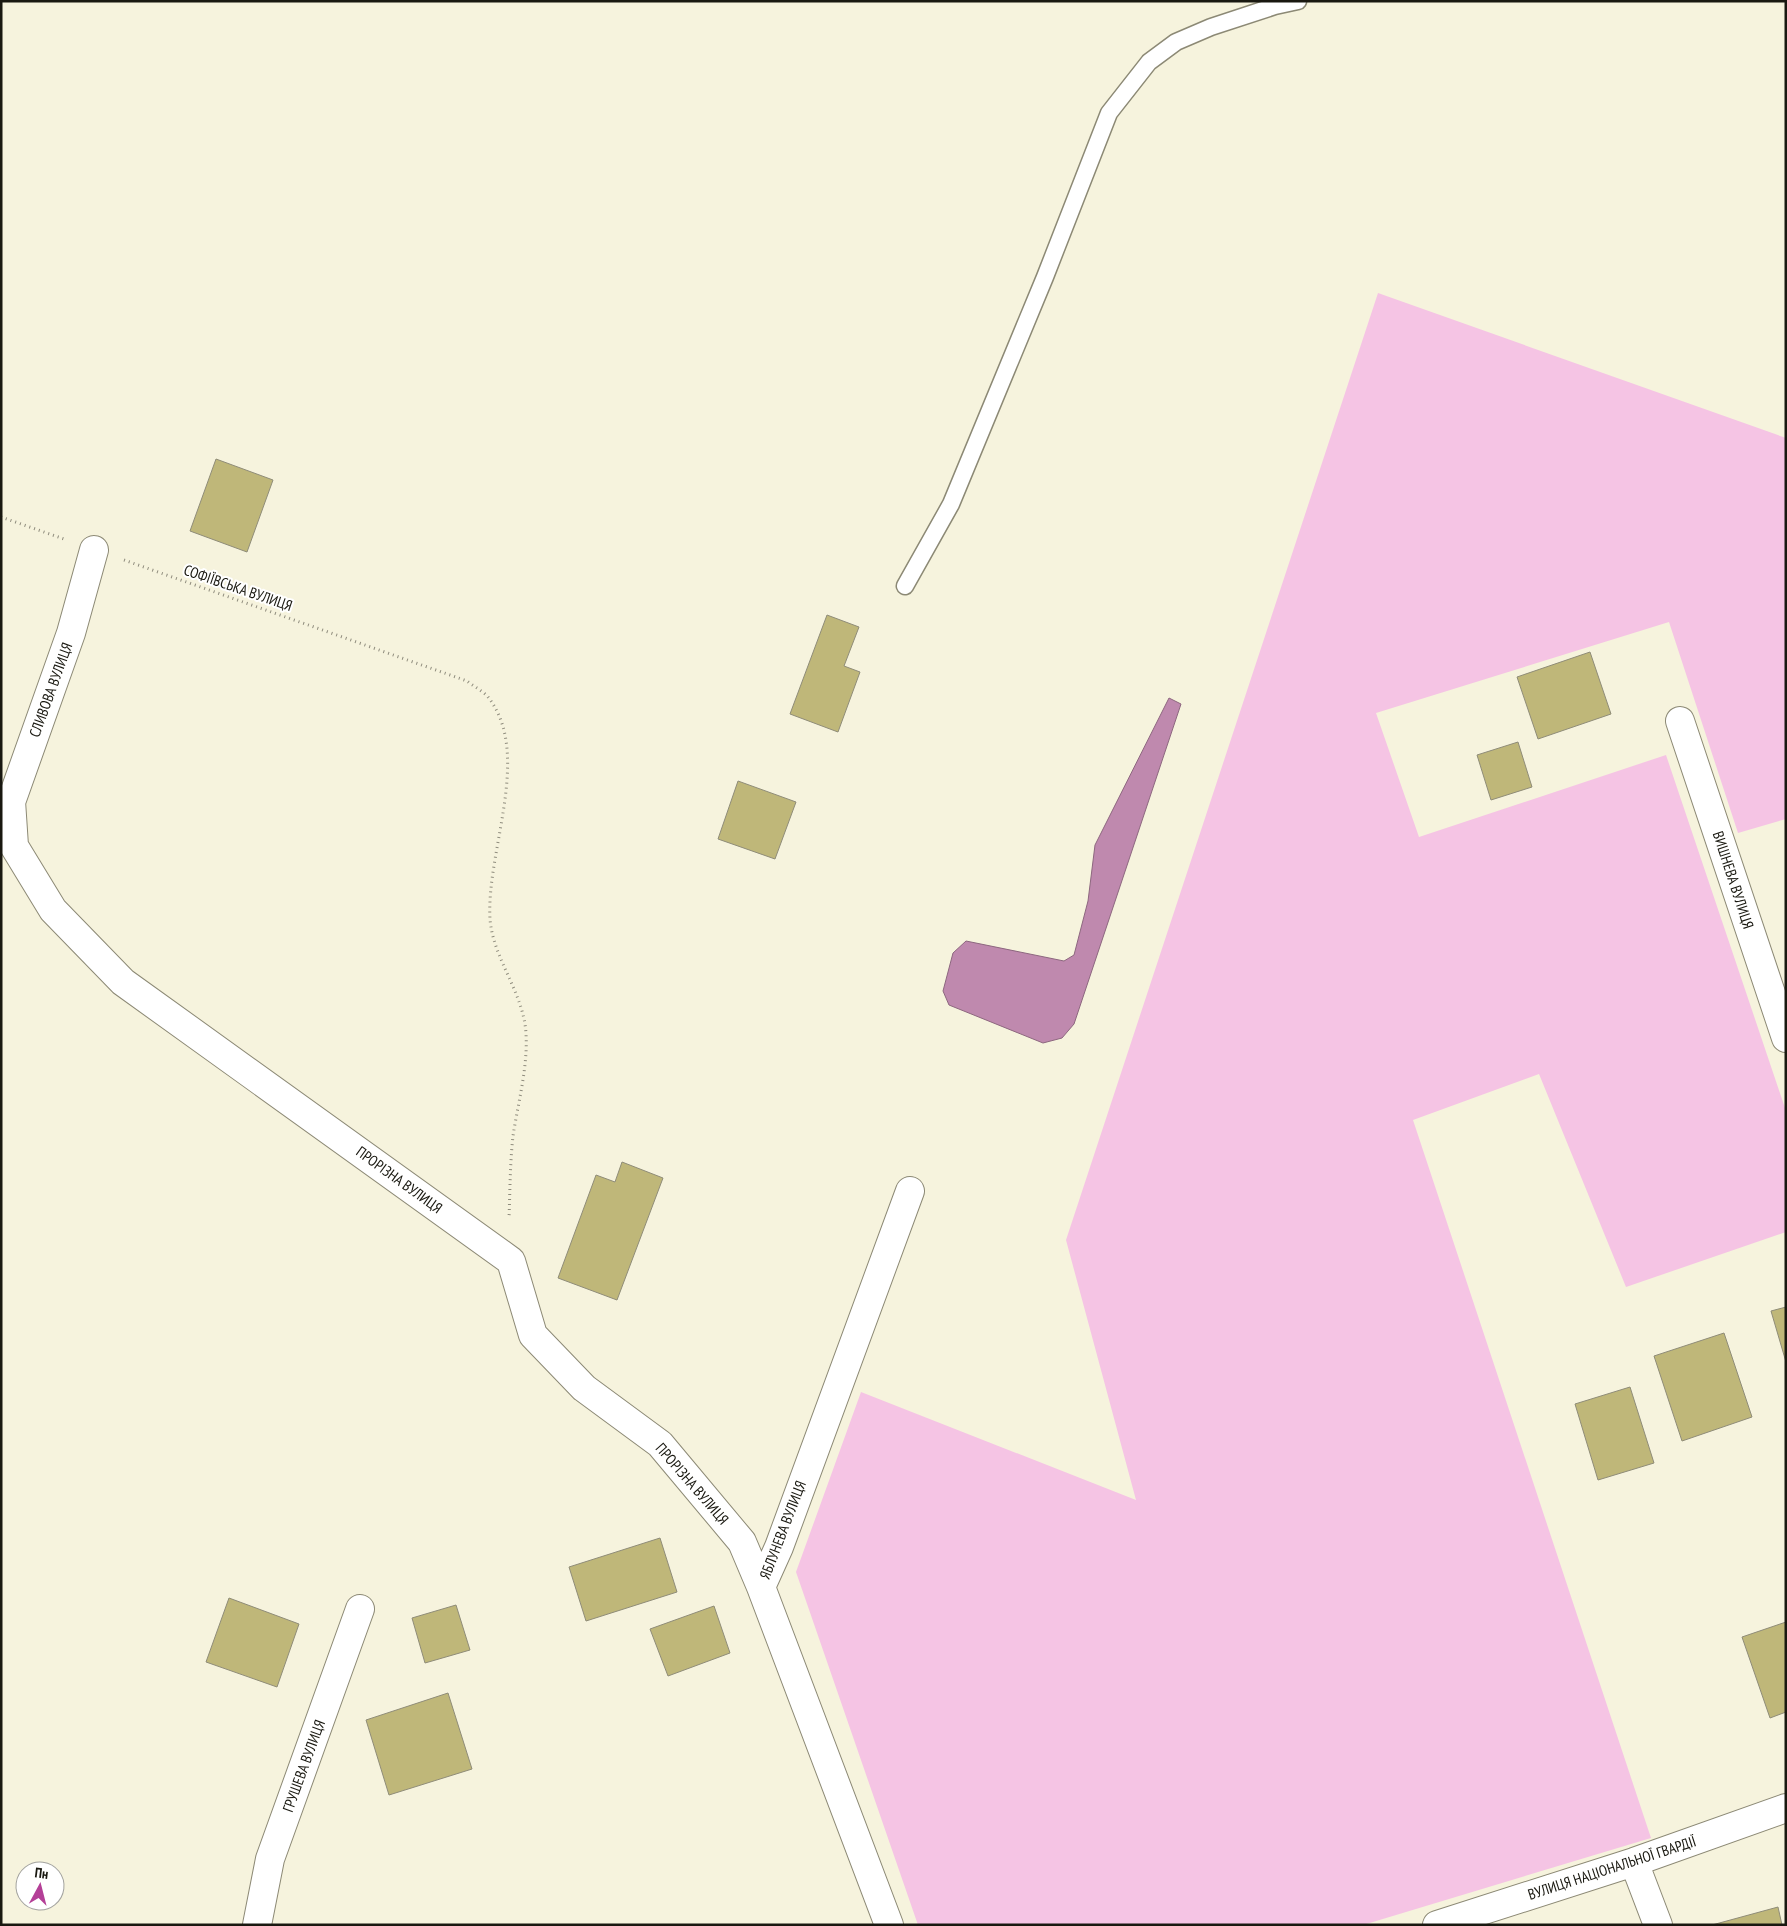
<svg xmlns="http://www.w3.org/2000/svg" width="1787" height="1926" font-family="'PT Sans Narrow',sans-serif">
<style>
.green{fill:#f5c4e4}
.water{fill:#bf89ae;stroke:#8d677f}
.building{fill:#bfb779;stroke:#8f8c78}
.lines{fill:none;stroke-linecap:round;stroke-linejoin:round}
.lane-casing{stroke:#8c8975;stroke-width:19}
.street-casing{stroke:#8c8975;stroke-width:30}
.path{stroke:#8f8c7d;stroke-width:3;stroke-dasharray:1 4;stroke-linecap:butt}
.lane{stroke:#fff;stroke-width:16}
.street{stroke:#fff;stroke-width:28}
.labels{text-anchor:middle;stroke-width:4;stroke-linejoin:round;paint-order:stroke}
.street-label{font-size:15px;fill:#191810;stroke:#fff}
</style>
<rect width="100%" height="100%" fill="#f6f3dd"/>
<path class="green" d="M1378,293L1786,438V819L1738,833L1669,622L1376,713L1419,837L1666,755L1786,1111V1232L1626,1287L1539,1074L1413,1120L1651,1838L1363,1925H918L796,1572L861,1392L1136,1500L1066,1240Z"/>
<path class="water" d="M1169,698L1181,704L1074,1024L1062,1038L1043,1043L949,1005L943,991L953,953L966,941L1064,961L1074,955L1088,901L1095,845Z"/>
<path class="building" d="M216,459L273,480L247,552L190,531Z
M827,615L859,627L844,666L860,672L838,732L790,714Z
M1590,652L1611,714L1538,739L1517,677Z
M1518,742L1532,787L1491,800L1477,755Z
M738,781L796,802L775,859L718,839Z
M622,1162L663,1178L617,1300L558,1278L596,1175L615,1182Z
M1786,1307V1362L1771,1311Z
M1724,1333L1752,1417L1682,1441L1654,1356Z
M1630,1387L1654,1463L1598,1480L1575,1404Z
M660,1538L677,1592L586,1621L569,1567Z
M229,1598L299,1624L277,1687L206,1662Z
M456,1605L470,1650L425,1663L412,1618Z
M714,1606L730,1653L668,1676L650,1629Z
M1786,1622V1712L1770,1718L1742,1637Z
M448,1693L472,1769L389,1795L366,1720Z
M1778,1907L1782,1925H1712Z"/>
<g class="lines">
<g class="lane-casing">
<path id="lane" d="M905,586L951,504L1045,277L1109,113L1149,62L1176,42L1211,27L1275,6L1298,1"/>
</g>
<g class="street-casing">
<path id="street" d="M1680,721L1786,1038
M11,801L14,846L53,910L123,982L511,1261L533,1335L584,1388L660,1444L742,1542L761,1587
M5,819L71,633L94,550
M1634,1862L1658,1925
M257,1925L270,1859L360,1609
M889,1925L761,1587L779,1547L910,1191
M1437,1925L1634,1862L1786,1808"/>
</g>
<path class="path" d="M1,517L64,539
M124,560L467,681C473,686 483,691 488,697C533,754 486,851 490,919C493,959 524,993 526,1034C528,1067 518,1103 513,1136C510,1163 510,1191 509,1219"/>
<use href="#lane" class="lane"/>
<use href="#street" class="street"/>
</g>
<g class="labels">
<g class="street-label">
<text transform="translate(238 588) rotate(19)" y="5">СОФІЇВСЬКА ВУЛИЦЯ</text>
<text transform="translate(51 690) rotate(-70)" y="5">СЛИВОВА ВУЛИЦЯ</text>
<text transform="translate(1733 880) rotate(72)" y="5">ВИШНЕВА ВУЛИЦЯ</text>
<text transform="translate(399 1180) rotate(36)" y="5">ПРОРІЗНА ВУЛИЦЯ</text>
<text transform="translate(692 1484) rotate(49)" y="5">ПРОРІЗНА ВУЛИЦЯ</text>
<text transform="translate(783 1530) rotate(-69)" y="5">ЯБЛУНЕВА ВУЛИЦЯ</text>
<text transform="translate(304 1766) rotate(-70)" y="5">ГРУШЕВА ВУЛИЦЯ</text>
<text transform="translate(1612 1868) rotate(-18)" y="5">ВУЛИЦЯ НАЦІОНАЛЬНОЇ ГВАРДІЇ</text>
</g>
</g>
<rect width="1787" height="1926" fill="none" stroke="#191810" stroke-width="5"/>
<g transform="translate(40 1886) rotate(7)"><circle r="24" fill="#ffffff" stroke="#a3a39f"/>
<path d="M0-4L9 19L0 12L-9 19Z" fill="#b43f97"/>
<text y="-8" font-size="14" font-weight="bold" text-anchor="middle" fill="#191810">Пн</text>
</g>
</svg>
